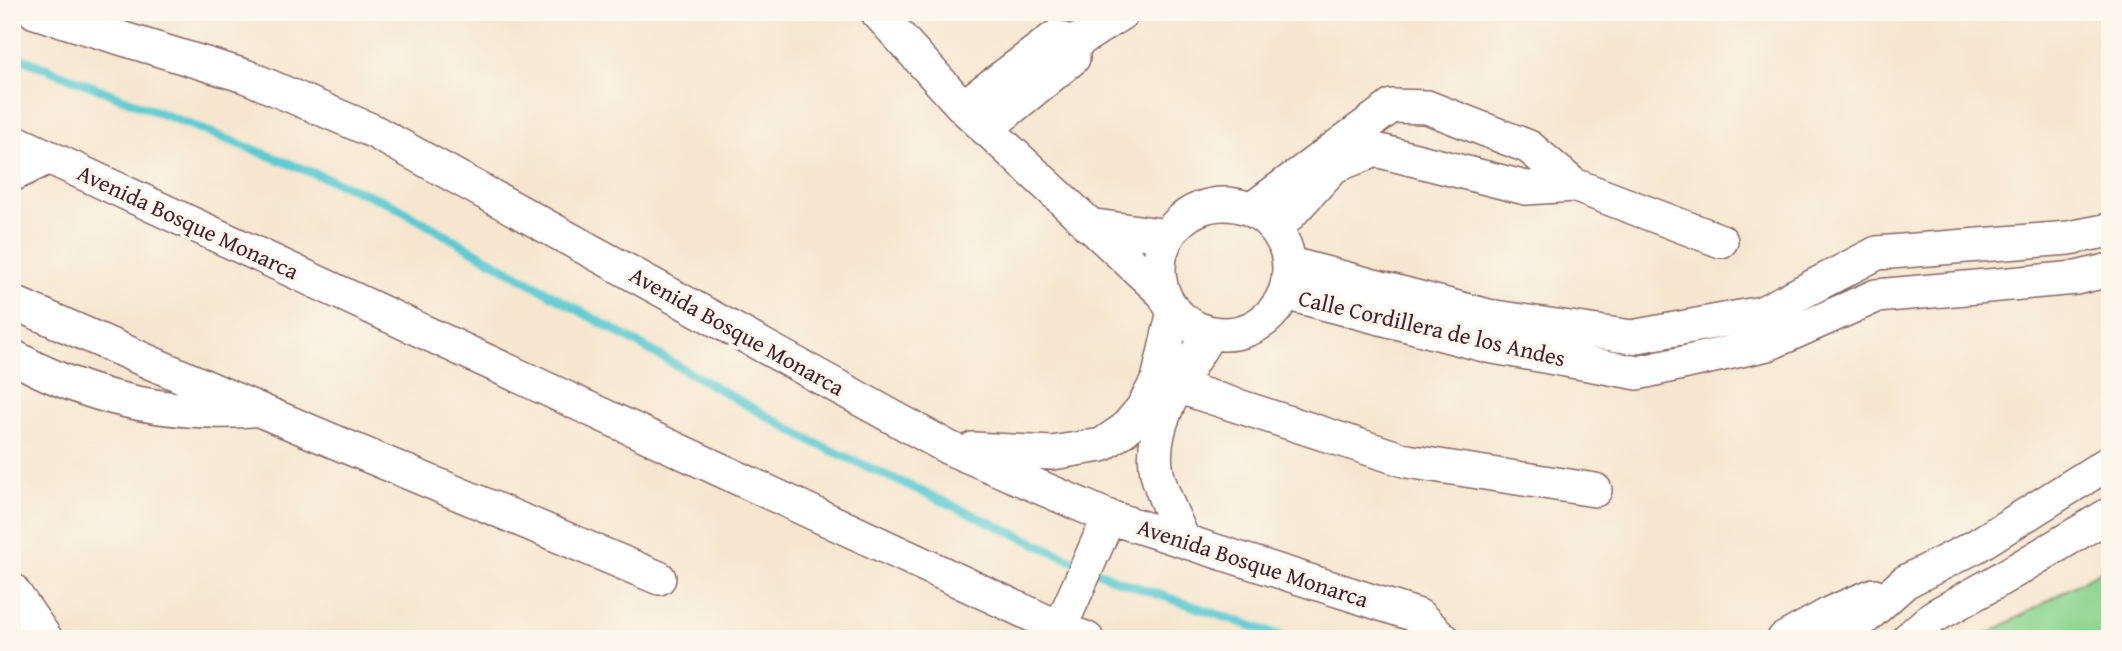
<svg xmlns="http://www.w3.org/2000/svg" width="2122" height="651" font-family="'Gentium Book Plus',serif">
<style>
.green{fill:#8fd691;stroke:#6c7a5e;stroke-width:2}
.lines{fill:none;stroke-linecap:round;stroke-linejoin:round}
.stream{stroke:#5dcad1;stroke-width:9}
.minor-casing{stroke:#866564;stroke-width:36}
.minor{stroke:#fff;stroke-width:33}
.labels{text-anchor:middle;stroke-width:7;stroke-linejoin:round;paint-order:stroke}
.street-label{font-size:23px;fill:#4a1f2b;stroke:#fbf7ec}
</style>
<rect width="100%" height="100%" fill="#fbf7ec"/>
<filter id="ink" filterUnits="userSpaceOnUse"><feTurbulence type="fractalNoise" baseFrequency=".0143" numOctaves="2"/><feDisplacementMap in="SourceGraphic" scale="14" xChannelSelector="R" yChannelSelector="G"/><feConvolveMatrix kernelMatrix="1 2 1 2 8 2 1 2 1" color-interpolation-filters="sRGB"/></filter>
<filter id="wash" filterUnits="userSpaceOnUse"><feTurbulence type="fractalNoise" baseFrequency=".00686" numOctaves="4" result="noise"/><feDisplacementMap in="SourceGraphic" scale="28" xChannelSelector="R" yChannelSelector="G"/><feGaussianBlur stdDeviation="1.57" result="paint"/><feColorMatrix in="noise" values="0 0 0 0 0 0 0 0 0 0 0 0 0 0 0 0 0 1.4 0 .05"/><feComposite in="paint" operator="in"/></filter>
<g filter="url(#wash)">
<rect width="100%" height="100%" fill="#f6e6cf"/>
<path class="green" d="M2110,566V639H1979Z"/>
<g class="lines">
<path class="stream" d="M12,55L387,202L813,442L1081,564
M1094,570L1119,581L1290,639"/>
</g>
</g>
<g filter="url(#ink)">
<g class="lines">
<g class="minor-casing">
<path id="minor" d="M35,12L245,76L373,131L949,448L1109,517L1419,616L1443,639
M877,12L963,107L1164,294
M1073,44L1123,12
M963,107L1056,37L1073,44
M986,129L1073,58V44
M12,140L1060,628L1087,639
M12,175L49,157
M1159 269a65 65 0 1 1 130 0a65 65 0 1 1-130 0Z
M1252,209L1392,106L1427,107L1529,147L1574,185L1721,241
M1088,225L1168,236
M1276,229L1334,166L1376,150L1526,188L1574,185
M1290,264L1488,316L1632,337L1762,313L1877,253L2069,238L2110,230
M1285,293L1488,346L1638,373L1768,344L1876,296L2076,278L2110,270
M12,302L257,409L659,578
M12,356C86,398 166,416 251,410
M1158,380L1407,461L1595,490
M973,449L1052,453L1102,445L1125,429L1142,409L1158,380L1174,311
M1183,540C1175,519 1162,496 1157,473C1147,423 1185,374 1210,333
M12,590L46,639
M1060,628L1109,517
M1784,639L1833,612L1874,595
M1841,639L1905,582L1976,546L2110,462
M1908,639L1933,617L1994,583L2110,514"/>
</g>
<use href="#minor" class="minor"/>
</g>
</g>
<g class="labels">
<g class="street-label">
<text transform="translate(188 222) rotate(25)" y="8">Avenida Bosque Monarca</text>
<text transform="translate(1432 328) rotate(13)" y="8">Calle Cordillera de los Andes</text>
<text transform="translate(737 331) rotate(29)" y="8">Avenida Bosque Monarca</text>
<text transform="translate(1253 563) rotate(18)" y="8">Avenida Bosque Monarca</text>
</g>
</g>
<rect width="2122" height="651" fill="none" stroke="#fbf7ec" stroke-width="42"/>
</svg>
